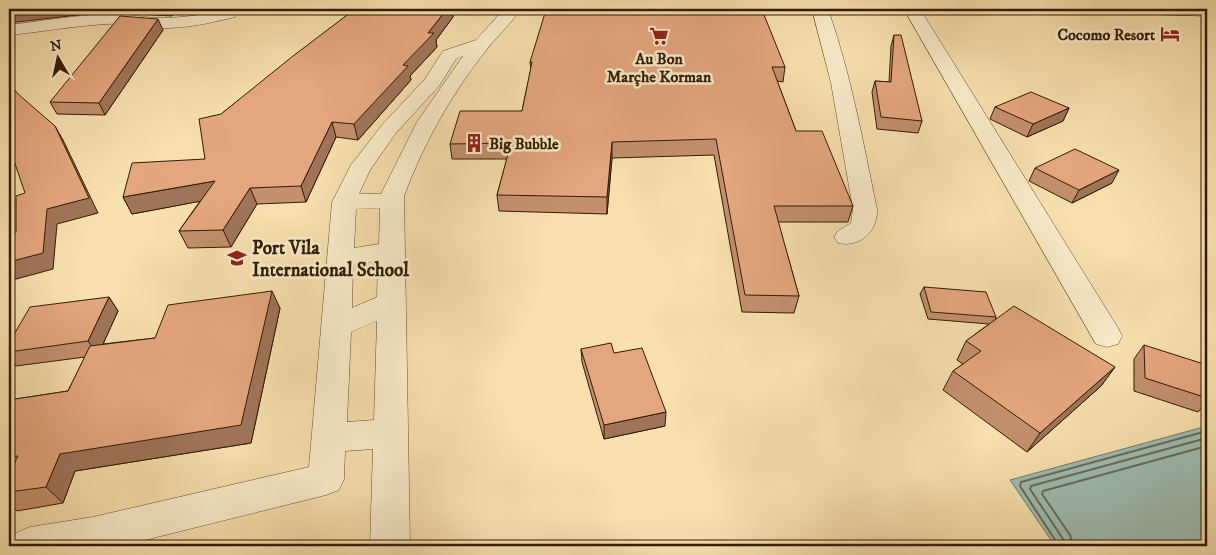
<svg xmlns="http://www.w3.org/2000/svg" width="1216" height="555" font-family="'IM FELL DW Pica',serif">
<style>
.water{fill:#9ebcb1;stroke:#727c6b}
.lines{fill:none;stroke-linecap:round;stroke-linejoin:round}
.shore{stroke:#686c5a;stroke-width:2}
.street-casing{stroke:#624e2d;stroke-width:1}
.secondary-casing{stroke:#311d02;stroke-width:1}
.street{fill:#faebca;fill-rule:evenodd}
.secondary{fill:#faebca;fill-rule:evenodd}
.wall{fill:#c48f6d;stroke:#311d02}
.shaded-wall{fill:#a07459;stroke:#311d02}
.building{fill:#e4a67f;stroke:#311d02}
.labels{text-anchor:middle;stroke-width:5;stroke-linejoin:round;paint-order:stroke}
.far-poi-label{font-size:16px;font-weight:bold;fill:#311d02;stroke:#faebca;text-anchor:end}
.poi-label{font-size:19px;font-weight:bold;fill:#311d02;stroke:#faebca;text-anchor:start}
</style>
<rect width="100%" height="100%" fill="#f7e0ae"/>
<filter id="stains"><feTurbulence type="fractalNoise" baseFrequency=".004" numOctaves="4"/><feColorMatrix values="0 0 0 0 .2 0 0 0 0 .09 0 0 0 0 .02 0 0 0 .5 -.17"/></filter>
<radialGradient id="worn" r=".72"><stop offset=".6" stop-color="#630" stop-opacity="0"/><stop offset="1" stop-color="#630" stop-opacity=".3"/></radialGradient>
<path class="water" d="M1207,426V546H1055L1010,480Z"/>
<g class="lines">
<path class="shore" d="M1059,546L1020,486L1021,482L1207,431
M1065,546L1063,539L1030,489L1031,486L1207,438
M1073,546L1070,535L1042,494L1043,491L1207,446"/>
<g class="street-casing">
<path id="street" d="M229,9L237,14L235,17C210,23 184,29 158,28C140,27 123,23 105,24C73,26 41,32 9,35V25C41,21 72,16 104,14C125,13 142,18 161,18C184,18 207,14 229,9Z
M504,9H521C510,25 495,38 484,53C450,96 423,145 404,196L410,546H370L373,449L345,451L344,479L339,490L326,495L121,546H10L16,533L30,527L93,517L309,467L332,202L351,165L382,125L425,79L443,51L476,40ZM463,56L417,122L381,194H359L370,170L396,133L439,86L456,59ZM380,208L379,244L354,248L356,209ZM378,261L377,297L352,308L353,265ZM377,321L374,420L347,422L351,332Z
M812,9H828C851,74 863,142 877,209C878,231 860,248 838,243L834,237L838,231L851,223L853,209L831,83Z
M904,9H920L1118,328L1122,336L1118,344L1107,347L1096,344Z"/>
</g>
<g class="secondary-casing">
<path id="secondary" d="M1136,9H1207V16L1144,14Z"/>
</g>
<use href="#street" class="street"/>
<use href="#secondary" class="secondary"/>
</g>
<path class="wall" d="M9,9H177L172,16L104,12Z
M355,9H452L453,17L436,40L437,47L410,76L411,80L358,140L336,137L306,202L257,204L231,247L188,248L179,231L200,201L132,214L123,197L205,159L221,114Z
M574,14L785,67L783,82L777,81L796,131L853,206L848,222H778L799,296L794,313L742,312L714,155L612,158L607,214L499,211L497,195L507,159H452L450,144L522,111L531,69L530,62Z
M163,30L105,115L57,114L50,102Z
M894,35L922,121L918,133L877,129L872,92L875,81L889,82L891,46Z
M995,107L1069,108L1063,121L1027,137L990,119Z
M1035,168L1112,183L1072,203L1029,181Z
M924,287L996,317L995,321L1115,367L1101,386L1027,452L943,390L953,371L963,364L957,360L966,341L989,324L928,319L920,294Z
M109,297L118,311L103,344L155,338L280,308L251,443L75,471L63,503L17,511L9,503V400L68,391L85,357L16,366L9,358V343Z
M1144,345L1207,398V402L1198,412L1134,391V359Z
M581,349L614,353L665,426L604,439L582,362Z"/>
<path class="shaded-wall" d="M23,9H102L104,12L9,23V10Z
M169,9H177L172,16Z
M447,9H452L453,17L436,40L437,47L410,76L411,80L358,140L354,124L403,65Z
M158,19L163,30L105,115L99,103Z
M9,42L14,53L9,55Z
M1069,108L1063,121L1027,137L1033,124Z
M332,122L336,137L306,202L301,186Z
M55,126L63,140L98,213L57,224L53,269L9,281V262Z
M612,142V158L607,214V197Z
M1119,170L1112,183L1072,203L1079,190Z
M215,181L223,197L132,214L123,197Z
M250,188L257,204L231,247L223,230Z
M272,291L280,308L251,443L75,471L63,503L46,487L60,454Z
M109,297L118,311L98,355L88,341Z
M1115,367L1101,386L1027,452L1040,433Z
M666,412L665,426L604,439V425Z"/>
<path class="building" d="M9,9H23L9,10Z
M355,9H447L428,33H434L403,65L408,66L354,124L332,122L301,186L250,188L223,230L179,231L215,181L123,197L132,163L205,159L199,119L221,114L293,56Z
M575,9H757V10H762L785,67H772L796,131H822L853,206H774L799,296L745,295L716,139L612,142L607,197L497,195L511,143L450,144L460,111H522L532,62H530L545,13L574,14Z
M120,16L158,19L99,103L50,102Z
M894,35H901L922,121L881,117L875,81L891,82Z
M9,83L18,94L55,126L89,198L47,209L43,253L9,262V234L16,232V196L25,193L9,146Z
M1031,92L1069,108L1033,124L995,107Z
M1075,149L1119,170L1079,190L1035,168Z
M924,287L986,292L996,317L931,312Z
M272,291L241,425L60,454L46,487L9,492V474L18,456L9,457V400L68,391L90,346L155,338L168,305Z
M109,297L88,341L9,352V343L30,307Z
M1014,306L1115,367L1040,433L953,371L981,351L966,341Z
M611,343L614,353L642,348L666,412L604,425L581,349Z
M1144,345L1207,365V398L1145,378Z"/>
<defs>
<g id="hotel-bare" transform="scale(1.5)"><path d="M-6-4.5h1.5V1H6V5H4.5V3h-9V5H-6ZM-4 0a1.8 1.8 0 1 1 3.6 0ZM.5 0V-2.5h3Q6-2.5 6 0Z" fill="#8f2418" stroke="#faebca" stroke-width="2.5" paint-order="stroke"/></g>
<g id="supermarket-bare" transform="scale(1.5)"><path d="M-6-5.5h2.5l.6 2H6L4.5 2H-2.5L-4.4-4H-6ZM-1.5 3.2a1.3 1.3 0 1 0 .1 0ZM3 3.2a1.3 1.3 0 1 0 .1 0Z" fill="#8f2418" stroke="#faebca" stroke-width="2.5" paint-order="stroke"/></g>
<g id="building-bare" transform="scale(1.5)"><path d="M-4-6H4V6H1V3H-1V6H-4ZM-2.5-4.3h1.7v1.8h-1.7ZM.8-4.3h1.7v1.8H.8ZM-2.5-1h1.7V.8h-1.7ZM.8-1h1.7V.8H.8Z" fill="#8f2418" stroke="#faebca" stroke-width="2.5" paint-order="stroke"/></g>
<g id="school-bare" transform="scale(1.5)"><path d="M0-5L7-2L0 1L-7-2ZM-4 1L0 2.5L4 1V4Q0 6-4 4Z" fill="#8f2418" stroke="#faebca" stroke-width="2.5" paint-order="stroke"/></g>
</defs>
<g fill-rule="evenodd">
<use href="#hotel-bare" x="1170" y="34"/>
<use href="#supermarket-bare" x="659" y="36"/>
<use href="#building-bare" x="474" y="143"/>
<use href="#school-bare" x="237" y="258"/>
</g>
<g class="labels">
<g class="far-poi-label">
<text x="1155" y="40">Cocomo Resort</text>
<text x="659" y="64" text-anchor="middle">Au Bon<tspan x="659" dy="18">Marçhe Korman</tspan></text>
<text x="489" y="149" text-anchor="start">Big Bubble</text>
</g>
<g class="poi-label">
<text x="252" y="254">Port Vila<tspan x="252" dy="22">International School</tspan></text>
</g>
</g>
<rect width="1216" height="555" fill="none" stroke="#f7e0ae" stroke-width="30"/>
<rect x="10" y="10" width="1196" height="535" fill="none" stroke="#311d02" stroke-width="2.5"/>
<rect x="15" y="15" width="1186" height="525" fill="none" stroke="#311d02"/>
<g transform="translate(58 58) rotate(351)" stroke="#faebca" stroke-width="4" paint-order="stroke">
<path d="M0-4L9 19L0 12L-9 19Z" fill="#311d02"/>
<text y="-8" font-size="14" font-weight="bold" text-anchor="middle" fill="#311d02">N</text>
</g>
<rect width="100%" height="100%" filter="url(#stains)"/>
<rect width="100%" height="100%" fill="url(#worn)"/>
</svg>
